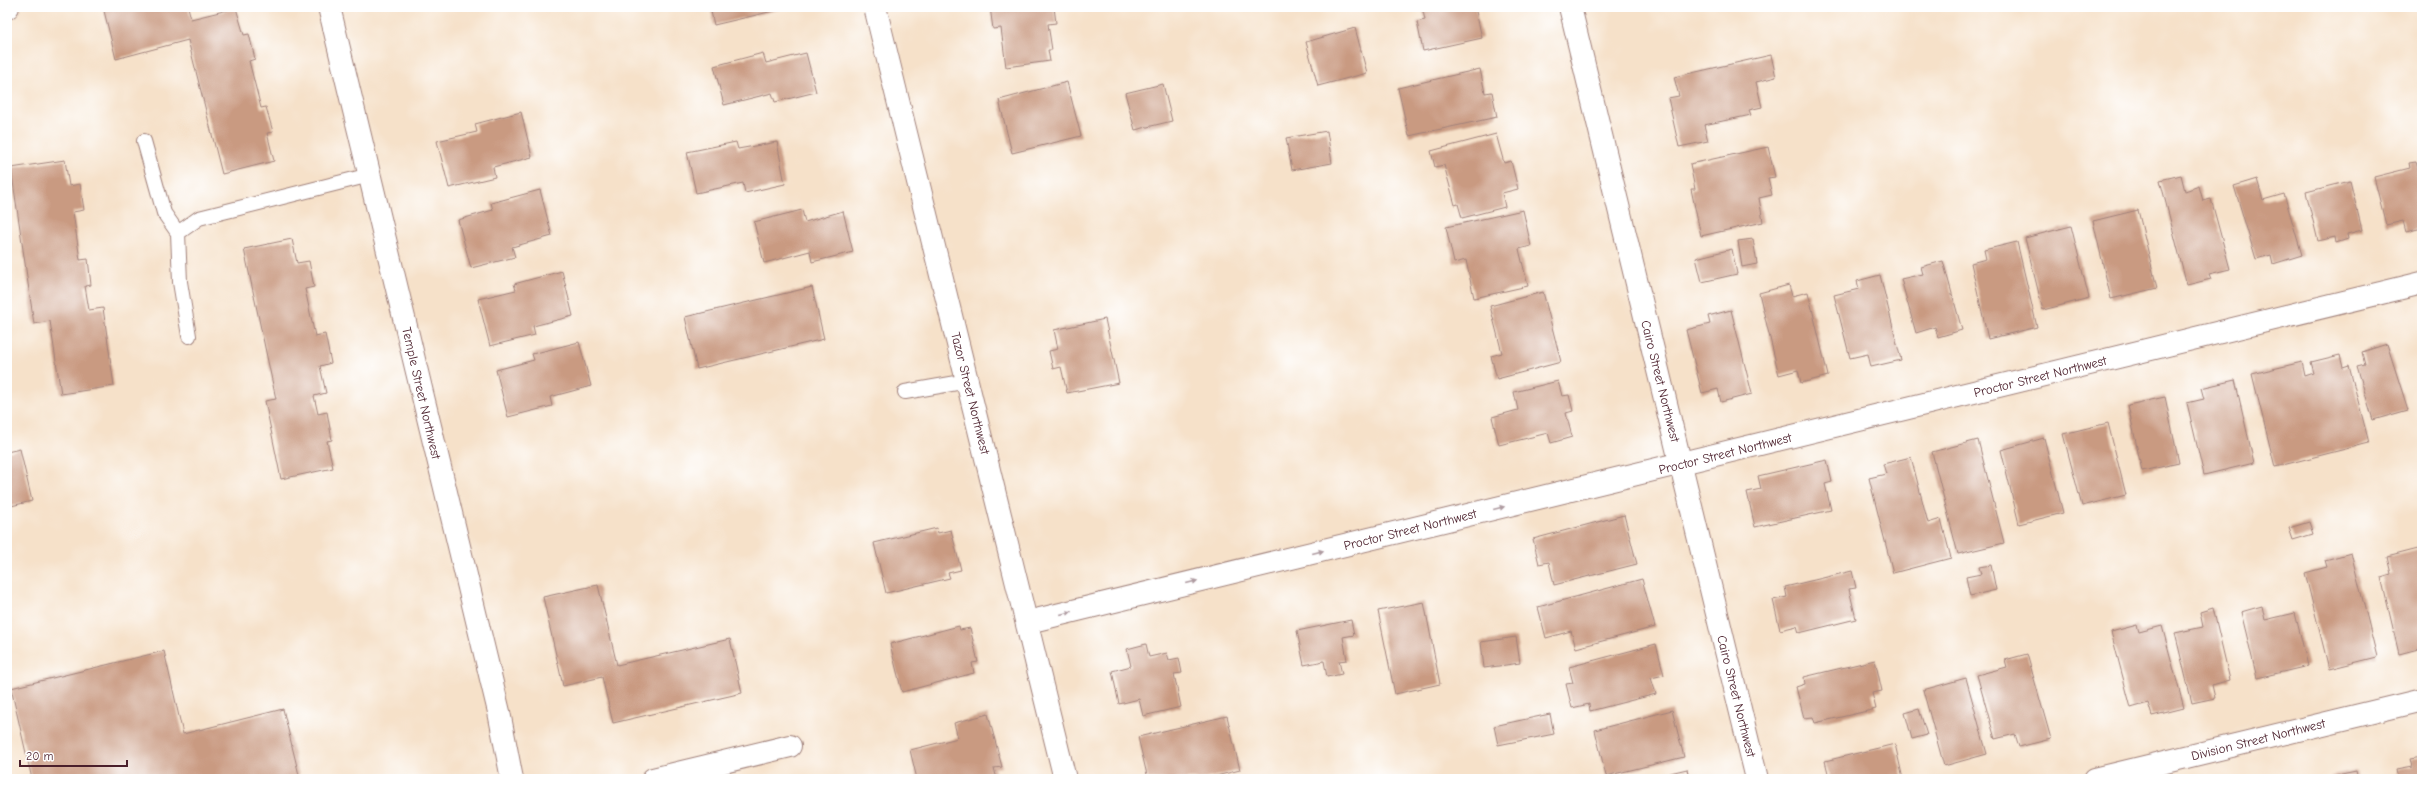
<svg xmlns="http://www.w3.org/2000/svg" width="2429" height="786" font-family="'Comic Neue',sans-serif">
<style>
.building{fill:#c99a81}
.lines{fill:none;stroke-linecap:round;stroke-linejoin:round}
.lane-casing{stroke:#a0807a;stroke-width:16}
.street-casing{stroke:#a0807a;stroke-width:24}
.lane{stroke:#fff;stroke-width:14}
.street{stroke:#fff;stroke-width:22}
.oneway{fill:#ae9aa0}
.labels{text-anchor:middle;stroke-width:4;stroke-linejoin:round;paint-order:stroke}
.street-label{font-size:13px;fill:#4a1f2b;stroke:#fff}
</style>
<rect width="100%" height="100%" fill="#fff"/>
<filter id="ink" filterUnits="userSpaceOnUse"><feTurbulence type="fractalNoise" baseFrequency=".025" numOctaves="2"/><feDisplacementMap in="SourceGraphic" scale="8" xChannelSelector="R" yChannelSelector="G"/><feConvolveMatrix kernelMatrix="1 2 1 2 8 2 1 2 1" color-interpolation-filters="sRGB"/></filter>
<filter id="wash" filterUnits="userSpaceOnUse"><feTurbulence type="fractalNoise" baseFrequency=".012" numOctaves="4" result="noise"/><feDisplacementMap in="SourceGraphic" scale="16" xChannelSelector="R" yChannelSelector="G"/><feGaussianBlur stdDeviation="0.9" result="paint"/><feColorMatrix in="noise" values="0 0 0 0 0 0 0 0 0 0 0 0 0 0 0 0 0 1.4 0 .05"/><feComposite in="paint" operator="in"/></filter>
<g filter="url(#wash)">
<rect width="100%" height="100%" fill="#f6e1c9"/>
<g id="blocks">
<path class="building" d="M103,7H188L191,19L236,8L244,35L249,34L255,59L249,61L261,108L266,107L273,132L267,133L274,161L222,174L188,40L116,59Z
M710,7H786V8L714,25Z
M990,7H1054L1056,23L1048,24L1052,50H1048L1050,61L1006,67L1001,28L993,29Z
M1422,7H1475L1482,38L1423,51L1417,22L1425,20Z
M1355,28L1367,73L1318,86L1306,42Z
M763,53L766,63L806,53L816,92L775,102L772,93L724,105L714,66Z
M1771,55L1776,77L1756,82L1762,107L1749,110L1751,115L1704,125L1708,141L1679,147L1668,98L1679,96L1674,77Z
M1480,69L1485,93L1492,92L1497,117L1409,136L1398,88Z
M1067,82L1081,136L1012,153L999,100Z
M1163,84L1172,121L1135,130L1125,93Z
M521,112L532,157L493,167L495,177L449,188L437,141L477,132L475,124Z
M1327,131L1332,163L1292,170L1286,138Z
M1496,134L1504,163L1511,161L1518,189L1502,193L1505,207L1462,218L1458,204L1455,205L1444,165L1435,167L1431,151Z
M736,142L738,149L777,142L785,184L745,193L743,183L696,193L687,152Z
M1768,147L1775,177L1768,178L1772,195L1759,198L1763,222L1701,236L1691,189H1695L1690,164Z
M65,160L69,186L80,184L84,210L73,212L80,260L88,259L91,285L85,286L89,310L103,308L114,386L61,394L50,321L34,324L11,168Z
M2416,162L2422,183V228L2406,232L2403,221L2386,225L2374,177L2410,168L2409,163Z
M2181,175L2185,191L2199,186L2203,201L2211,199L2230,269L2209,274L2211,279L2187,285L2160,180Z
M2257,179L2263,200L2284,194L2302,255L2273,264L2271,255L2256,259L2234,186Z
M2350,181L2362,230L2347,234L2348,239L2336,243L2335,237L2318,241L2306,192Z
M540,190L552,236L512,247L515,257L471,268L458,220L493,210L491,203Z
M802,210L805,222L843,211L853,252L812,262L810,251L764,263L754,222Z
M1523,210L1531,246L1519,249L1528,286L1474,298L1466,260L1454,263L1446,227Z
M2138,210L2157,288L2111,299L2093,221Z
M2071,226L2089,298L2043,310L2025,238Z
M292,239L297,263L309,261L314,287L305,289L315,336L325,334L331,363L320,366L326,393L314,396L318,414L327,412L332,440L327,441L333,468L281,479L265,401L276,399L244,249Z
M1753,239L1757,264L1742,267L1738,241Z
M2017,242L2037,327L1988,339L1971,263L1986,259L1984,250Z
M1732,249L1737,274L1702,282L1696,258Z
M1943,261L1962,330L1938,337L1935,327L1916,333L1901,279L1923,274L1921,267Z
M562,271L573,316L533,326L535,335L490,346L478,299L516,290L514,284Z
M1880,275L1901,360L1871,367L1868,354L1850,358L1834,295L1859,289L1857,281Z
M1789,285L1792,296L1808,292L1828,376L1801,383L1798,370L1779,375L1759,293Z
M812,287L824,339L697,369L685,317Z
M1543,292L1561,362L1497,379L1491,356L1502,353L1490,306Z
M1731,310L1752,394L1721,402L1718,389L1702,393L1686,330L1710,324L1708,316Z
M1105,319L1119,383L1067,393L1061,367L1053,369L1049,351L1058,349L1054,330Z
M579,342L591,386L550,397L552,406L508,417L496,370L534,360L532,354Z
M2387,344L2408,410L2373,420L2357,366L2365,364L2362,352Z
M2340,355L2343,368L2349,366L2369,443L2275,467L2252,374L2302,362L2305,376L2314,373L2311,362Z
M2235,380L2254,463L2204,475L2187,403L2204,399L2201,388Z
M1558,381L1562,396L1569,395L1573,411L1566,413L1572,437L1551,443L1548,433L1499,445L1492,417L1518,410L1514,392Z
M2165,397L2179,463L2142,471L2128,405Z
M2108,423L2126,495L2082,506L2063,434Z
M2044,438L2063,513L2019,524L2001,450Z
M1978,440L2004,543L1958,554L1932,452Z
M20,449L32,501L7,507V452Z
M1911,457L1928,523L1941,519L1951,558L1893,573L1869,478L1886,474L1883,464Z
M1827,460L1832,482L1825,484L1831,510L1755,527L1747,492L1761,489L1758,476Z
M1624,515L1637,564L1554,585L1549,562L1539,564L1533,539Z
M2309,522L2313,534L2293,540L2289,528Z
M937,528L938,533L951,530L961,570L948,573L950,578L886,593L874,543Z
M2422,548V648L2399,654L2381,577L2391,574L2387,557Z
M2351,553L2377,657L2329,669L2305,573L2327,567L2325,560Z
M1991,565L1996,590L1970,596L1966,577L1981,574L1979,567Z
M1852,571L1856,588L1849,589L1856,619L1799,633L1797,626L1780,630L1773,600L1787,597L1785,587Z
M1642,579L1655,627L1576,648L1571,631L1546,638L1538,607Z
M598,585L617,665L730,639L742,693L613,723L602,677L563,686L543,597Z
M1424,602L1440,684L1395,694L1378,611Z
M2262,606L2265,620L2295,613L2308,666L2257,678L2241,612Z
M2213,608L2230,680L2212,685L2215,698L2192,703L2175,633L2203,627L2200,612Z
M1351,620L1354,635L1343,637L1347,660L1339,661L1342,674L1327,677L1324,661L1304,665L1297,631Z
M2137,625L2139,632L2162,626L2184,708L2152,716L2148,703L2131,708L2111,632Z
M959,626L960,630L970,628L978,662L972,663L974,673L902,692L890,644Z
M1516,637L1520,663L1484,668L1481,642Z
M1146,644L1149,657L1167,653L1169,660L1179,658L1182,673L1174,674L1181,707L1143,716L1139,699L1119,704L1112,671L1131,666L1127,649Z
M1656,644L1664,675L1651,678L1656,694L1590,711L1589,704L1572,708L1566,684L1573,683L1569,667Z
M164,651L183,734L283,709L300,779H32L11,688Z
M2027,654L2051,739L2019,747L2015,734L1995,739L1977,675L2007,667L2005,660Z
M1875,660L1882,691L1872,693L1876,709L1815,723L1813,717L1804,718L1796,687L1805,684L1804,677Z
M1966,678L1987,754L1944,766L1923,690Z
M1919,709L1927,735L1912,739L1905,713Z
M1672,710L1684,757L1606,776L1595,730Z
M988,714L1002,767L994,768L997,779H917L910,750L958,738L954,723Z
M1550,714L1554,734L1498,745L1494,726Z
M1227,716L1240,770L1204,779H1148L1138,737Z
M1895,744L1903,779H1824L1829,777L1825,761Z
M2422,757V779H2398L2396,770L2412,767L2410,759Z
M1687,769L1689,779H1649V778Z
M2356,771L2358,779H2332V776Z"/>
</g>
</g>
<g filter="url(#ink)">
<use href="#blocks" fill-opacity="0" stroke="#a0807a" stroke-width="1"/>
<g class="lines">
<g class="lane-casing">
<path id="lane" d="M144,141L164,213L178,233
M189,336L180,282L178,233L199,218L370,175
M905,392L968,381"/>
</g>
<g class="street-casing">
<path id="street" d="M329,7L499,712L512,779
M875,7L1065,779
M1570,7L1757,779
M7,8L8,7
M1028,622L2422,283
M653,779L790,746
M2095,779L2422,700"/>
</g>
<use href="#lane" class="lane"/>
<use href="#street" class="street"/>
</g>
<defs><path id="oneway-solid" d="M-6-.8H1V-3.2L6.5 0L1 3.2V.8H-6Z"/></defs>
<g class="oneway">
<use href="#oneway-solid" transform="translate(1499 508) rotate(-14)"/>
<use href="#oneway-solid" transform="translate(1318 552) rotate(-14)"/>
<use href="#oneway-solid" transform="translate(1192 582) rotate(-14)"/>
<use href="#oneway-solid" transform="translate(1066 613) rotate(-14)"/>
</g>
</g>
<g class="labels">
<g class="street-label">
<text transform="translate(2040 376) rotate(-14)" y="5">Proctor Street Northwest</text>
<text transform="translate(1661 381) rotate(76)" y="5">Cairo Street Northwest</text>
<text transform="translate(422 393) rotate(77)" y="5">Temple Street Northwest</text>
<text transform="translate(971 393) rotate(76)" y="5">Tazor Street Northwest</text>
<text transform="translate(1725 453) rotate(-14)" y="5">Proctor Street Northwest</text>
<text transform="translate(1410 529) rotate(-14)" y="5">Proctor Street Northwest</text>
<text transform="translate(1737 696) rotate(76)" y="5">Cairo Street Northwest</text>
<text transform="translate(2258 739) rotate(-14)" y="5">Division Street Northwest</text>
</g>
</g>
<rect width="2429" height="786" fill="none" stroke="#fff" stroke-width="24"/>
<path d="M20 760v6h107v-6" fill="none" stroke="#4a1f2b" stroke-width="2"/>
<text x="26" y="760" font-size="12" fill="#4a1f2b" stroke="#ffffff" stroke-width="3" paint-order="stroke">20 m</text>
</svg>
